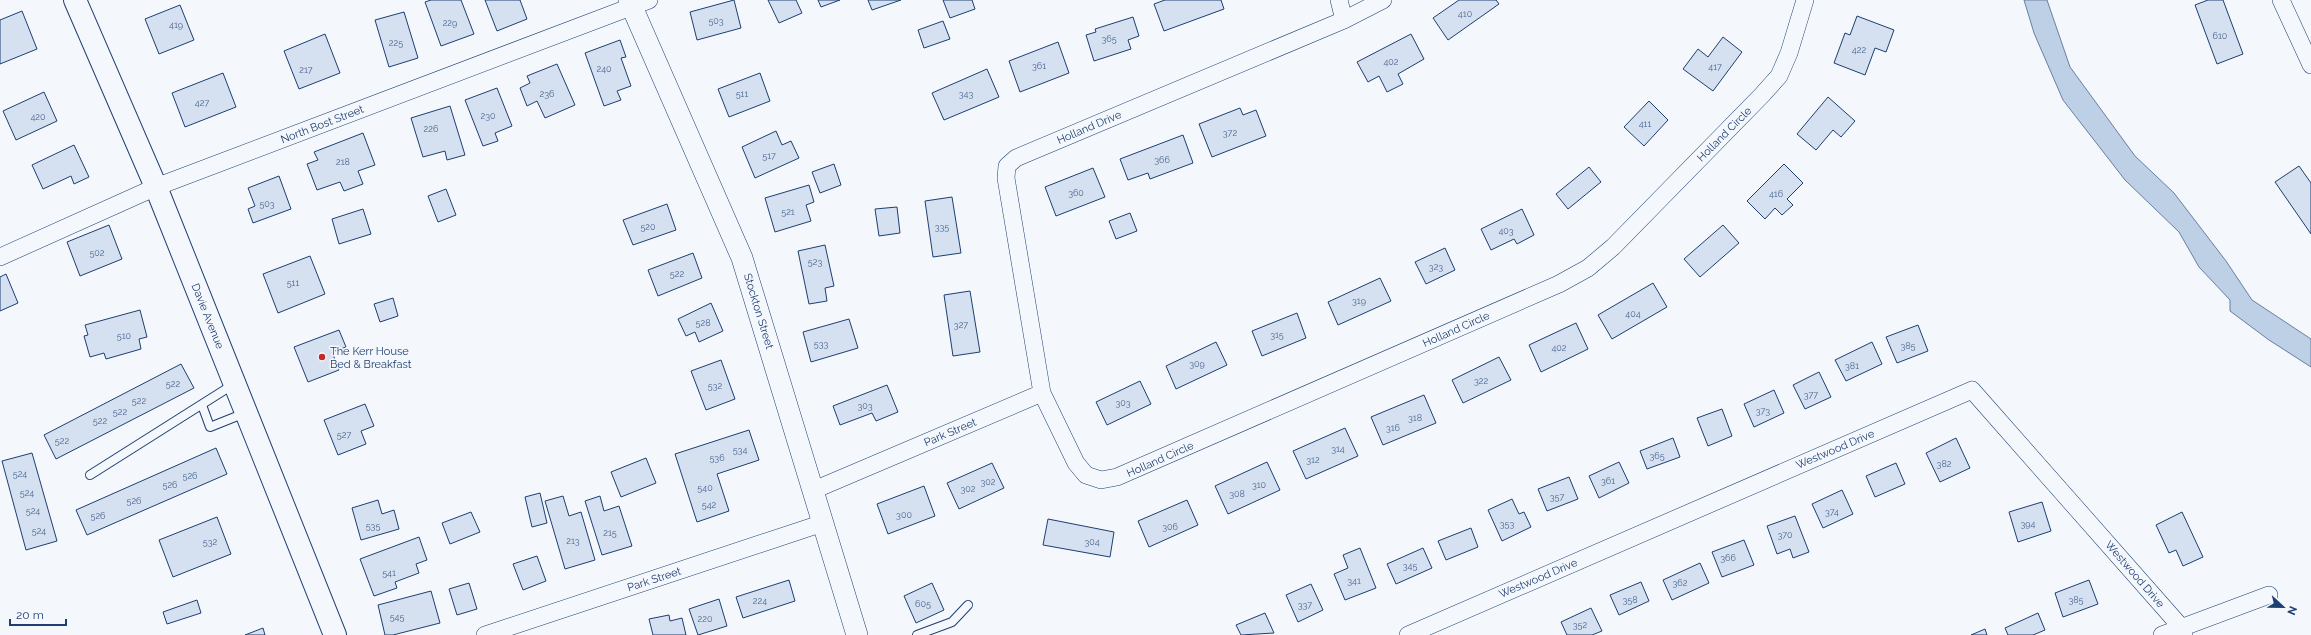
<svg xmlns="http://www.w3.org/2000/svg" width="2311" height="635" font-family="Raleway,sans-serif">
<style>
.water{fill:#bed0e5;stroke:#687fa3}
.building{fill:#d5e0f0;stroke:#1d3f73}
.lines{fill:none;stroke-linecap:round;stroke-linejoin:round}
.service-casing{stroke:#1d3f73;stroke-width:10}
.minor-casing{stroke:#1d3f73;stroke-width:18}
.tertiary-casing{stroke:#1d3f73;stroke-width:22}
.primary-casing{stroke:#1d3f73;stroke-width:24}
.service{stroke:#f4f7fb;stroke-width:8}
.minor{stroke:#f4f7fb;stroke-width:17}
.tertiary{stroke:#f4f7fb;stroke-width:21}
.primary{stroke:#f4f7fb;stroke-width:22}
.poi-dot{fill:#c62828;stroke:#f4f7fb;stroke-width:1.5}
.labels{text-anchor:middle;stroke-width:3;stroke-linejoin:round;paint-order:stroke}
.number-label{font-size:9px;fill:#4b6792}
.street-label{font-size:11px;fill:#1d3f73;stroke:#f4f7fb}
.poi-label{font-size:11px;fill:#1d3f73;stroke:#f4f7fb;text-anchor:start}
</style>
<rect width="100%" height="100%" fill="#f4f7fb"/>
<path class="water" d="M2024,0H2047L2070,67L2135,156L2174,193L2226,261L2252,300L2311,339V367L2269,340L2230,311V300L2199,267L2179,232L2125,180L2063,100L2034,33Z"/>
<path class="building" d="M431,0H461L474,34L441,46L425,2Z
M485,0H520L527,19L497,31Z
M734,0L741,28L697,40L690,12Z
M768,0H796L802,13L779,23Z
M818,0H840L821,7Z
M868,0H901L872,10Z
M943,0H972L975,9L950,18Z
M1165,0H1221L1224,9L1164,31L1154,4Z
M1459,0H1496L1499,4L1448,40L1433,18Z
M2208,0H2223L2243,54L2217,64L2195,5Z
M180,5L194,40L159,54L145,19Z
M22,11L37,49L0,64V20Z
M404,12L418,58L389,67L375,20Z
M1857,16L1894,30L1886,52L1875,48L1865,75L1834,63L1845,33L1850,35Z
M1133,17L1139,36L1128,40L1131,49L1094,61L1086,35L1096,32L1095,29Z
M943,21L950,39L924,48L918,30Z
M325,34L340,73L299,89L284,51Z
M1411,34L1424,59L1398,74L1403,84L1387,92L1379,76L1368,82L1357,62Z
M1723,37L1742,52L1713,91L1683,69L1698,49L1708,57Z
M620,40L626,57L621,58L631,86L617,91L621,100L604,106L585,53Z
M1058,42L1069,73L1020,92L1009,61Z
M557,64L575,105L545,118L537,101L527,106L520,88L530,83L527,76Z
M987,69L999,97L944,120L932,93Z
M223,73L236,107L185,127L172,93Z
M760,73L770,101L729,117L718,89Z
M497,88L512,126L495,133L498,141L483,146L465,100Z
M44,92L57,121L16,140L3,111Z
M1828,97L1855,121L1841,137L1833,130L1816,150L1797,134Z
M1649,101L1668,120L1644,146L1624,127Z
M450,106L465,155L447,160L445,151L423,157L411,118Z
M1240,108L1243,115L1256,110L1266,136L1212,157L1199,124Z
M776,131L782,145L791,141L799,158L755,178L742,147Z
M363,133L375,165L358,171L363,184L344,191L340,182L317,190L307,164L318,160L314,152Z
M1183,135L1193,163L1150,179L1148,173L1128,180L1120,159Z
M74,145L89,177L74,184L71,176L43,189L32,165Z
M834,164L841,185L820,193L812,172Z
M1784,164L1803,183L1787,199L1793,205L1782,215L1775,208L1765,219L1747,201Z
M2299,166L2311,183V234L2275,182Z
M1589,167L1601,182L1568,209L1556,194Z
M1093,168L1105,197L1056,216L1045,187Z
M279,176L291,209L253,223L248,209L255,206L248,188Z
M809,185L814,202L806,205L811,221L775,232L765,198Z
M446,189L456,215L438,222L428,196Z
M952,197L961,253L933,257L925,201Z
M667,204L676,230L633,245L623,220Z
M897,207L900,233L879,236L875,209Z
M363,209L371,234L339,244L332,219Z
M1522,209L1534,235L1517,244L1514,239L1491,250L1481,229Z
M1130,213L1137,231L1116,239L1109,221Z
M109,225L122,259L80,276L67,242Z
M1723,225L1739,243L1700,277L1684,259Z
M825,245L834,286L825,288L827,301L809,304L798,251Z
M1445,248L1455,270L1426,284L1415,262Z
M693,253L702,278L658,296L648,270Z
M310,256L325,294L278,313L263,274Z
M6,274L18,303L0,311V277Z
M1380,278L1391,301L1338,325L1328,302Z
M1653,283L1667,307L1612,339L1598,315Z
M970,291L980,352L953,356L944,295Z
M393,298L398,316L380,322L374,304Z
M711,303L723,331L699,342L695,332L686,336L678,319Z
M140,310L147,337L139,339L141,349L106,359L104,353L90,357L84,336L88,335L85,325Z
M1297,313L1306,338L1262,356L1252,331Z
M849,319L858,348L811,362L803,332Z
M1576,323L1588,349L1541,372L1529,345Z
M1918,325L1928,351L1897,363L1886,337Z
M339,330L346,347L332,352L339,370L308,382L294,347Z
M1216,342L1227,365L1176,389L1166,366Z
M1872,342L1882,364L1846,381L1835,360Z
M1499,357L1511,380L1463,403L1452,380Z
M721,360L735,399L706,410L691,371Z
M181,364L194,388L56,459L44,435Z
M1819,372L1831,397L1805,409L1793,385Z
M1140,381L1151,404L1107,425L1096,402Z
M887,385L898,412L876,421L872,413L840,425L833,406Z
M1774,390L1784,413L1754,427L1744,404Z
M1424,395L1436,423L1383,445L1371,417Z
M365,404L374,426L361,431L366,444L338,455L324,420Z
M1722,409L1732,436L1708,446L1697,418Z
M1345,428L1358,456L1306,479L1293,451Z
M749,430L759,460L717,474L729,511L697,522L675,454Z
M1673,438L1680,457L1647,469L1640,451Z
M1956,438L1970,468L1940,482L1926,453Z
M216,448L227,474L87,535L76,510Z
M32,453L57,541L26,550L2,461Z
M646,458L656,483L621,497L611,472Z
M1267,462L1280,490L1228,514L1215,486Z
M1619,462L1629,483L1599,498L1589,476Z
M992,463L1004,488L959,509L947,483Z
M1896,463L1905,484L1875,497L1866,476Z
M1569,477L1578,499L1547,511L1538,489Z
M924,486L935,516L888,534L877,504Z
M1842,490L1853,514L1823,528L1812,504Z
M540,493L547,523L532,527L525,497Z
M563,496L569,516L581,512L595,560L565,569L545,501Z
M600,496L604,511L619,506L632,546L602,555L585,501Z
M1512,499L1519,514L1524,512L1531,527L1502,541L1488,510Z
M378,500L382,514L394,510L399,529L361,540L352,508Z
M1187,500L1198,525L1149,547L1138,521Z
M2042,502L2051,531L2018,542L2009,512Z
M471,512L480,532L450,544L442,523Z
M2182,512L2203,557L2183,566L2176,550L2169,553L2156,525Z
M1795,516L1809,552L1793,558L1790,549L1777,554L1767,526Z
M217,517L231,554L173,577L159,540Z
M1048,519L1114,532L1110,557L1043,545Z
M1471,528L1478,547L1446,560L1438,541Z
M419,537L427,560L416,564L419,573L395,582L397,588L374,596L360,559Z
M1744,540L1754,565L1722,577L1712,552Z
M1360,548L1376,588L1345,600L1334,574L1348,568L1343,555Z
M1423,548L1432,568L1396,584L1387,564Z
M537,556L546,581L523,590L513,564Z
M1700,563L1709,583L1672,600L1663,580Z
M789,580L795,601L743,618L736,597Z
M2089,580L2098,604L2063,617L2055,593Z
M1641,582L1649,601L1619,615L1610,595Z
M469,583L477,609L457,615L449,589Z
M932,583L944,610L916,623L904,596Z
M1311,584L1323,610L1298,622L1286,595Z
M431,591L440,623L393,635H385L378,605Z
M719,599L727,626L698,635L689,609Z
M197,600L201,613L167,624L163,612Z
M1591,608L1602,631L1592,635H1567L1561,622Z
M1265,613L1274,633L1241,635L1236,625Z
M2038,613L2045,630L2033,635H2008L2005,628Z
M669,615L670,621L682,618L686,635H653L649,619Z
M263,628L265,635H245Z
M1985,629L1987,635H1971Z"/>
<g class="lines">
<g class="service-casing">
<path id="service" d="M202,405L210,427L245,413
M90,475L234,384
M917,635L952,622L968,605"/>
</g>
<g class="minor-casing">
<path id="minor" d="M1339,0L1344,20
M1383,0L1344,20L1016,158L1007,166L1006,178L1042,393L1076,463L1086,475L1101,480L1117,477L1559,284L1588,268L1613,247L1762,95L1779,76L1789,53L1805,0
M2281,0L2311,65
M0,257L156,187L649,0
M814,490L1042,393
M485,635L823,523
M1408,635L1972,390L2181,627L2184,635
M2162,635L2269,595"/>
</g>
<g class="tertiary-casing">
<path id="tertiary" d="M629,0L742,258L857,635"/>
</g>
<g class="primary-casing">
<path id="primary" d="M75,0L156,187L335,635"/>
</g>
<use href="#service" class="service"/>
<use href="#minor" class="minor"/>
<use href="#tertiary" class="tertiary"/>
<use href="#primary" class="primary"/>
</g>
<circle class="poi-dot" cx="322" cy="357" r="4"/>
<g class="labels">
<g class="number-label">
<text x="1465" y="17">410</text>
<text x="716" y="24">503</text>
<text x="450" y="26">229</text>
<text x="176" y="28">419</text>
<text x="2220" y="39">610</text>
<text x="1109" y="42">365</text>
<text x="396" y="46">225</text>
<text x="1859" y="53">422</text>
<text x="1391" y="65">402</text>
<text x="1039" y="69">361</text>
<text x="1715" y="70">417</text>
<text x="604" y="72">240</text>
<text x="306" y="73">217</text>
<text x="547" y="97">236</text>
<text x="742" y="97">511</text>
<text x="966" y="97">343</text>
<text x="202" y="106">427</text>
<text x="488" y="119">230</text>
<text x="38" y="120">420</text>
<text x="1645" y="127">411</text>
<text x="431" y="132">226</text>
<text x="1230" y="136">372</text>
<text x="769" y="159">517</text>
<text x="1162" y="163">366</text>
<text x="343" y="165">218</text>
<text x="1076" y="196">360</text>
<text x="1776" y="197">416</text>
<text x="267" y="207">503</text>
<text x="788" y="215">521</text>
<text x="648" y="230">520</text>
<text x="942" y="230">335</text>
<text x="1506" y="234">403</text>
<text x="97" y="256">502</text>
<text x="815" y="265">523</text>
<text x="1436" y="270">323</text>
<text x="677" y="277">522</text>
<text x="293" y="286">511</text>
<text x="1359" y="304">319</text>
<text x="1633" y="317">404</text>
<text x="703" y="326">528</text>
<text x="961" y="328">327</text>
<text x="1277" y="338">315</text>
<text x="124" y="339">510</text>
<text x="821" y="347">533</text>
<text x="1908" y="349">385</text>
<text x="1559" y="351">402</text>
<text x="1197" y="367">309</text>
<text x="1852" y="369">381</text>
<text x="1481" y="384">322</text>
<text x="173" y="387">522</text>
<text x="715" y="389">532</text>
<text x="1811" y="398">377</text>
<text x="139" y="404">522</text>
<text x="1123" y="406">303</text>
<text x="865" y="409">303</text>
<text x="1763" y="414">373</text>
<text x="120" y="415">522</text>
<text x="1415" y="421">318</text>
<text x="100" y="424">522</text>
<text x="1393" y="431">316</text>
<text x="344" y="438">527</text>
<text x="62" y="444">522</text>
<text x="1338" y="452">314</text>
<text x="740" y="453">534</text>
<text x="1657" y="459">365</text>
<text x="717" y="461">536</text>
<text x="1313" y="463">312</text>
<text x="1944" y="467">382</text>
<text x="20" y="477">524</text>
<text x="190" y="479">526</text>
<text x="1608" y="484">361</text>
<text x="988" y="485">302</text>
<text x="170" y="488">526</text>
<text x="1259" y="488">310</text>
<text x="705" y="491">540</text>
<text x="968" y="492">302</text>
<text x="27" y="496">524</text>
<text x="1237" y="497">308</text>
<text x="1557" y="500">357</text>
<text x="134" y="504">526</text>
<text x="709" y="508">542</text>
<text x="33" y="514">524</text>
<text x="1832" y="515">374</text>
<text x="904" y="518">300</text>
<text x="98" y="519">526</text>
<text x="1507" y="527">353</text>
<text x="2028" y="527">394</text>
<text x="373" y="529">535</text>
<text x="1170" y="530">306</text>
<text x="39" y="534">524</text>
<text x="610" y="536">215</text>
<text x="1785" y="538">370</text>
<text x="573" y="544">213</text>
<text x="210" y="545">532</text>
<text x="1092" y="545">304</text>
<text x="1728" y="561">366</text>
<text x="1410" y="569">345</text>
<text x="389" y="576">541</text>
<text x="1354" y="584">341</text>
<text x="1680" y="586">362</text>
<text x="1630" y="603">358</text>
<text x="2076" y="603">385</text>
<text x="760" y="604">224</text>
<text x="923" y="607">605</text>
<text x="1305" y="608">337</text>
<text x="397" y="620">545</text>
<text x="705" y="622">220</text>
<text x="1580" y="628">352</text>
</g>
<g class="street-label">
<text transform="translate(322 124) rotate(-21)" y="4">North Bost Street</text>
<text transform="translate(1089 127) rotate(-23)" y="4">Holland Drive</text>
<text transform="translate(1724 134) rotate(-45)" y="4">Holland Circle</text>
<text transform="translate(759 311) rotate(73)" y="4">Stockton Street</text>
<text transform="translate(208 316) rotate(68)" y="4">Davie Avenue</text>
<text transform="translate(1456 329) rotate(-24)" y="4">Holland Circle</text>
<text transform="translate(950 432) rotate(-23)" y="4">Park Street</text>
<text transform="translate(1835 449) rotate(-23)" y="4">Westwood Drive</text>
<text transform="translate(1160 459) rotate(-24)" y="4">Holland Circle</text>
<text transform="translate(2135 574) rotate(49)" y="4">Westwood Drive</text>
<text transform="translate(1538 578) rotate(-23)" y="4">Westwood Drive</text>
<text transform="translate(654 579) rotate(-18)" y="4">Park Street</text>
</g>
<g class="poi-label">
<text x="330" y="355">The Kerr House<tspan x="330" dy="13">Bed &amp; Breakfast</tspan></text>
</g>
</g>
<g transform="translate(2283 607) rotate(112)" stroke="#f4f7fb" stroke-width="3" paint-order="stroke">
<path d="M0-3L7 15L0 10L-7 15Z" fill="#1d3f73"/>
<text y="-6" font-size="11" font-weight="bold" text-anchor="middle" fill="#1d3f73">N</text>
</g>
<path d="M10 619v6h56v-6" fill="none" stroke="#1d3f73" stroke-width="2"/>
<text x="16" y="619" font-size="12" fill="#1d3f73" stroke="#f4f7fb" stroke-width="3" paint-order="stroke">20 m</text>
</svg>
